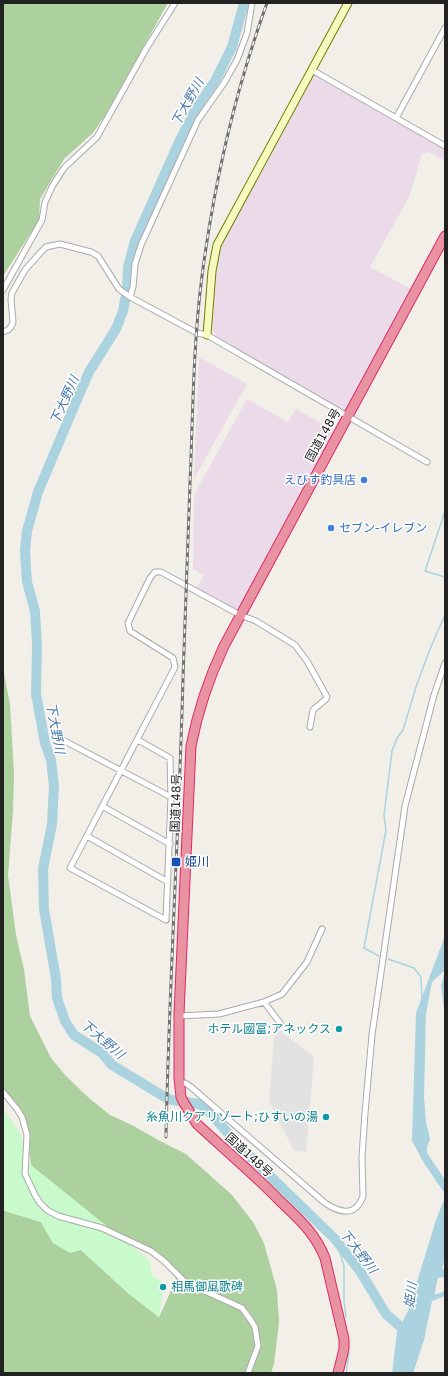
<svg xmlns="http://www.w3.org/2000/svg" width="448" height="1376" font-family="'DejaVu Sans','Noto Sans JP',sans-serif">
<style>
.industrial{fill:#ebdbe8}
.forest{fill:#add19e}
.park{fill:#c8facc}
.parking{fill:#e2e2e2}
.water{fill:#aad3df}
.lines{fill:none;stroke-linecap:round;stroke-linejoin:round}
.stream{stroke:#aad3df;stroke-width:1.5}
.river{stroke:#aad3df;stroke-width:10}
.street-casing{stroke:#a9a9a9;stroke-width:7}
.secondary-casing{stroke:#707d05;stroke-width:9}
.highway-casing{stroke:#dc2a67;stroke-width:11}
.street{stroke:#fff;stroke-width:5}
.secondary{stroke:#f7fabf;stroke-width:7}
.highway{stroke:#e892a2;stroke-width:9}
.rail-casing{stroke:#707070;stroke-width:3}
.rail{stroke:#fff;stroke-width:1.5;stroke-dasharray:4.5;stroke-linecap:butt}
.shop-dot{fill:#3f7fe0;stroke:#fff;stroke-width:1.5}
.transit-dot{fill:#1a4fb4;stroke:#fff;stroke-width:1.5}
.culture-dot{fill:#0f9aa8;stroke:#fff;stroke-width:1.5}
.labels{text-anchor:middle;stroke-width:3;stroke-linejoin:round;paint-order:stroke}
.street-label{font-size:12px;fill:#222;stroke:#fff}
.shop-label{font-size:12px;fill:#366cbe;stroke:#fff;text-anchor:end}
.transit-label{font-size:12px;fill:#164399;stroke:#fff;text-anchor:start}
.culture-label{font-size:12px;fill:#0d838f;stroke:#fff;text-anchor:end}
.water-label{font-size:13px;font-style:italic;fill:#4a7aab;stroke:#fff}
</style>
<rect width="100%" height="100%" fill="#f2efe9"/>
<path class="industrial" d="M313,73L445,147V161L429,152L422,154L409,197L370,267L411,289L347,413L216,336L211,327L217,254L223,241Z
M199,357L247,384L194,479Z
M247,399L288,422L296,409L334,431L237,611L197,588L204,575L193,569L194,495Z"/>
<path class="forest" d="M3,3H168L106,114L93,133L64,159L40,199L39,220L3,276Z
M3,668L10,704L14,773L13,811L8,875L16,935L24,970L30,1016L51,1058L66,1076L89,1098L110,1115L132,1125L158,1140L186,1154L232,1195L253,1222L264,1243L277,1290L279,1322L274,1364L271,1373H3V1211H5L41,1222L53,1243L81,1250L129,1294L159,1317L176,1280L174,1269L162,1257L65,1215L32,1172L25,1118L19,1107L3,1088Z"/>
<path class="park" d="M3,1108L20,1133L26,1161L149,1260L152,1275L164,1283L159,1317L129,1294L81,1250L70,1253L53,1243L41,1222L5,1211H3Z"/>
<path class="parking" d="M275,1027L314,1057L306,1152L294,1151L269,1101Z"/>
<path class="water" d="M445,936V1016L441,986L445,970L432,982L426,1014L424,1097L426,1122L430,1139L427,1147V1153L445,1180V1194L424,1163L412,1141L416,1013Z
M445,1197V1257L442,1269L445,1268V1277L438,1278L436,1286L435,1295L445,1291V1296L432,1301L424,1340L413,1373H392L397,1332L408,1311L436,1220Z"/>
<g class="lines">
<path class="stream" d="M445,511L425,571L445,577
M379,956L364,948L386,830L384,815L392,751L397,738L403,730L417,684L430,649L445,615
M388,959L414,968L421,977L422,999
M336,1240L344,1266V1302L346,1317
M346,1373L349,1353"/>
<path class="river" d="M244,3L232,47L215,81L197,107L179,142L135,241L128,267L127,290L123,311L116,329L89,372L78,397L38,492L27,531L25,551L27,582L35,611L37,646L36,694L45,743L51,760L54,786L52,824L43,869L44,909L56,979L57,998L65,1021L74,1035L102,1053L112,1065L163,1096L172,1100L199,1104L204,1107L214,1117L237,1144L335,1239L360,1271L386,1314L410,1335"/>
<g class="street-casing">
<path id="street" d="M312,70L445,146
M396,118L445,28
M3,290L42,220L45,202L53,185L64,168L97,137L146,49L175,3
M130,297L133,287L135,264L141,245L198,120L224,83L237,60L247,33L252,3
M3,332L8,330L11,327L13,322L11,299L12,293L25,270L41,252L46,247L60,244L91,252L98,256L119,289L130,297L197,333L207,335L427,462
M59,738L171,797
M138,740L170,758L171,797L166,920L70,868L175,667L173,658L130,631L128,623L150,578L155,572H161L240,615L256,621L295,645L307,661L327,697L326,699L313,710L310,727
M102,806L170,844
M87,836L168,882
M264,1002L280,1023
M179,1016L219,1014L264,1002L282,994L307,962L322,929
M179,1084L185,1083L191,1087L325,1203C340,1213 356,1217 363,1196L362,1157L365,1113L372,1035L405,806L434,695L445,663
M3,1092L17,1109L22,1117L27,1135L25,1174L35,1195L40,1203L47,1210L58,1216L102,1228L151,1251L164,1261L185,1282L242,1308L250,1319L255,1327L258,1346L248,1373"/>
</g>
<g class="secondary-casing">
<path id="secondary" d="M207,335L212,271L217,245L348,3"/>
</g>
<g class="highway-casing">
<path id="highway" d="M338,1373L344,1349V1339L325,1258C315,1233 299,1219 280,1201C254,1174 225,1150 197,1124L184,1103L181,1097L179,1078V1014L191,746C198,710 208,680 224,646L445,236"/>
</g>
<use href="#street" class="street"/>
<use href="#secondary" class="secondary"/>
<use href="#highway" class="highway"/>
<g class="rail-casing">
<path id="rail" d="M166,1137C169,984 179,831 183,678C185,613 188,548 190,483C193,414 193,345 202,276C214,184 235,91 267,3"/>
</g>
<use href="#rail" class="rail"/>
</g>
<g class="shop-dot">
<circle cx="364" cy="480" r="4"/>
<circle cx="331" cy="528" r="4"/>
</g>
<rect class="transit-dot" x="171" y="857" width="10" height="10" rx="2"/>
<g class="culture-dot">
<circle cx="339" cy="1029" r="4"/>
<circle cx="326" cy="1117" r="4"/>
<circle cx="163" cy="1287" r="4"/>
</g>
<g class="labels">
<g class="street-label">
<text transform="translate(323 435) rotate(-61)" y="4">国道148号</text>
<text transform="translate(176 803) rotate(-88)" y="4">国道148号</text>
<text transform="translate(249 1155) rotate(42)" y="4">国道148号</text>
</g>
<g class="shop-label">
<text x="356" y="484">えびす釣具店</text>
<text x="339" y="532" text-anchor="start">セブン-イレブン</text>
</g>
<g class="transit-label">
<text x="185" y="866">姫川</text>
</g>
<g class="culture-label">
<text x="331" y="1033">ホテル國富;アネックス</text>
<text x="318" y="1121">糸魚川クアリゾート;ひすいの湯</text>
<text x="171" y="1291" text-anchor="start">相馬御風歌碑</text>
</g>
<g class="water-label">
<text transform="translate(187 102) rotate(-61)" y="5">下大野川</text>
<text transform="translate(64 400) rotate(-66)" y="5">下大野川</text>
<text transform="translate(56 728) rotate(79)" y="5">下大野川</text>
<text transform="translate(103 1039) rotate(40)" y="5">下大野川</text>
<text transform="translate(359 1251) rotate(52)" y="5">下大野川</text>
<text transform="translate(410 1295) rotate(-82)" y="5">姫川</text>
</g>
</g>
<rect width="448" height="1376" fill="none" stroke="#222222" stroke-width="8"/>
</svg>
